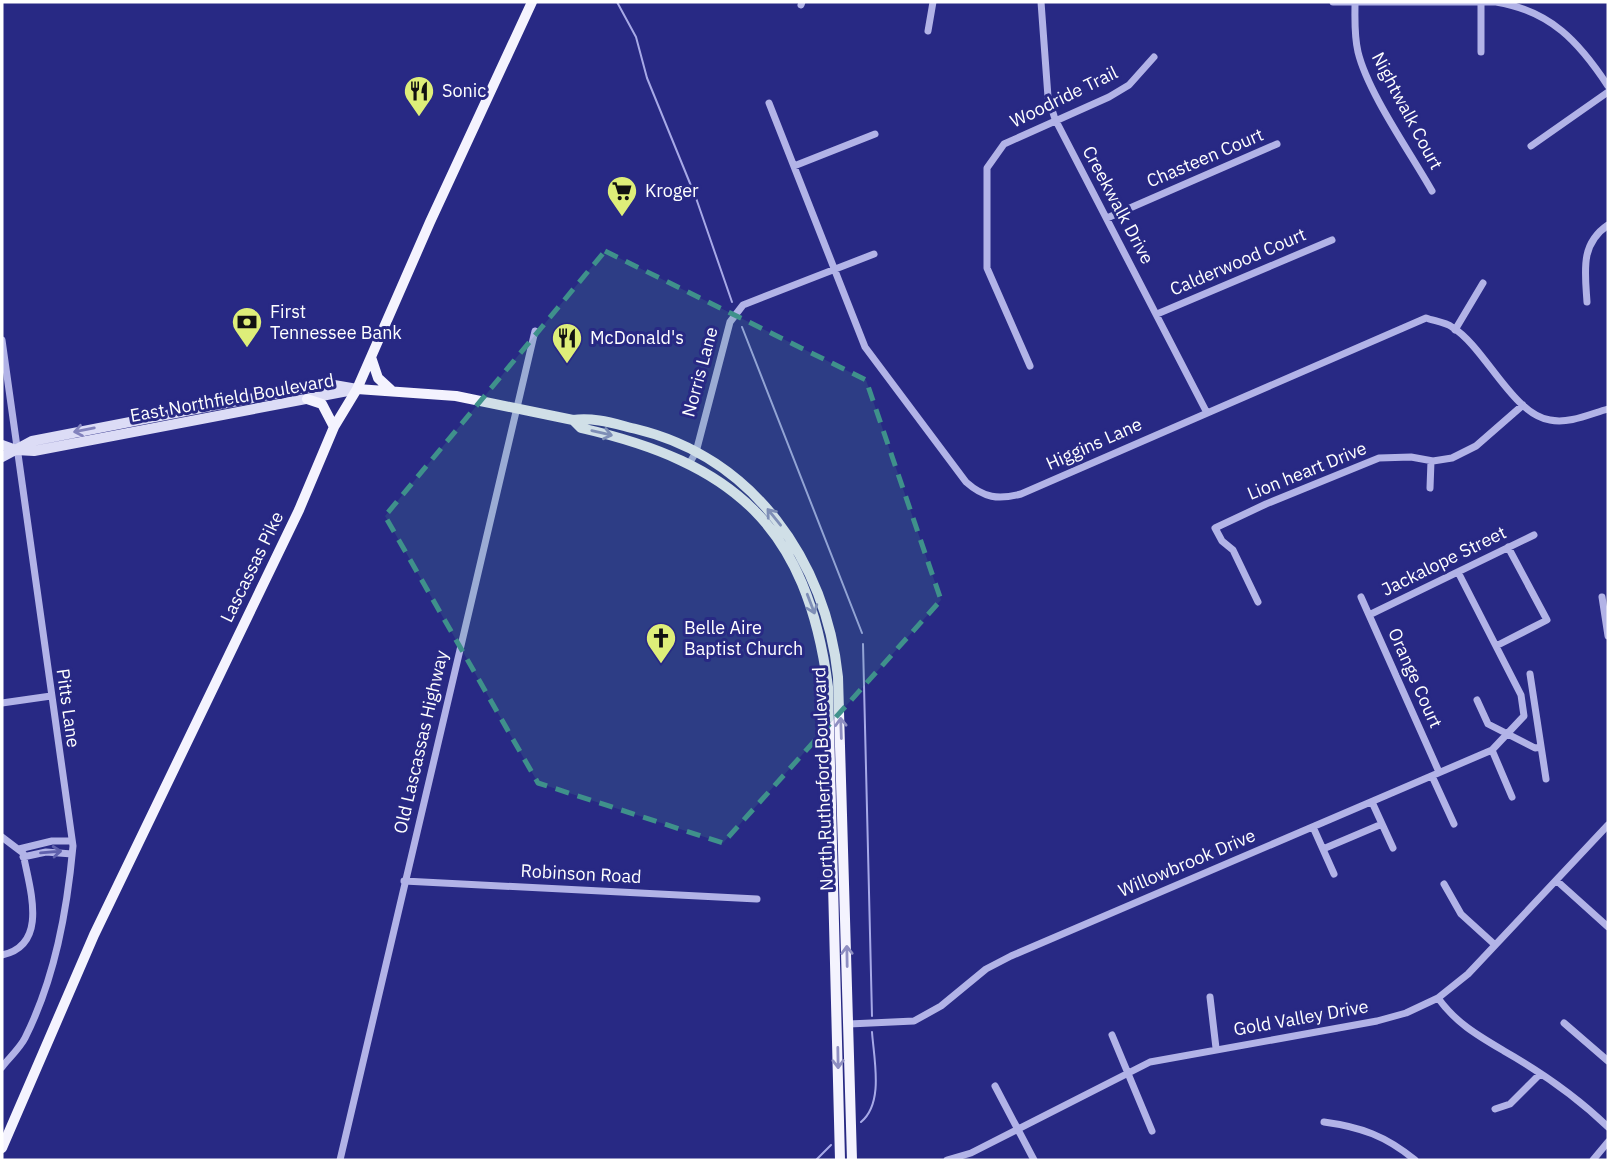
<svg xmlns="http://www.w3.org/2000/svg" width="1610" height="1162" font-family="'IBM Plex Sans',sans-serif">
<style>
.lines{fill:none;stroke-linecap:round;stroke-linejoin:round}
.stream{stroke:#a7a9e7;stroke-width:2}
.street{stroke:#b2b3e7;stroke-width:7}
.secondary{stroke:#dcdcf6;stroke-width:10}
.primary{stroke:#f4f3fe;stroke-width:10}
.oneway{stroke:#8282bd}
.oneway2{stroke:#8e8ec1}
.oneway3{stroke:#5f60ac}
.marked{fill:#3f918b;fill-opacity:0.2;stroke:#3f918b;stroke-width:5;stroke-dasharray:14 9;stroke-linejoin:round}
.labels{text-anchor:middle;stroke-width:6;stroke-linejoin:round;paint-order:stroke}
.poi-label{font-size:18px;fill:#fff;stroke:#282984;text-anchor:start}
.street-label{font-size:18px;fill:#fff;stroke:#282984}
</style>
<rect width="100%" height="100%" fill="#282984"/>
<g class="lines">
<path class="stream" d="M617,2L636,37L647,78L696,198L732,302
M742,327L862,633
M863,644L872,1016
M861,1122C884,1103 874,1060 872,1032
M816,1160L831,1145"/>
<path class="street" d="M1041,2L1048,97L1055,119L1206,411
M1333,2H1496C1551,11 1579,42 1608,86
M1355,3C1355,20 1354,35 1358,52C1368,93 1410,152 1432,191
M801,5L802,2
M928,31L933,2
M1481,52V3
M769,103L865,347L966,482C984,498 998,500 1021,494L1426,318C1434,321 1445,322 1452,327C1485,347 1512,414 1550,420C1569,424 1590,414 1608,409
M1531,146L1608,92
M794,166L875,134
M1107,218L1277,144
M1587,302C1585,271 1580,244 1608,225
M1157,314L1332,240
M1455,330L1483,283
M2,340L73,846C67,911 55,978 25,1038C20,1048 9,1058 2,1067
M1030,366L987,268V168L1004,144L1109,97L1129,85L1154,57
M689,464L696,452L730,322L743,305L874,254
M1430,488L1431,461
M1361,597L1439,772
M1602,597L1608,636
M1258,602L1233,550L1222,541L1215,528L1266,504L1379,458L1411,457L1433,461L1452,458L1476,446L1523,405
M1369,615L1534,535
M1496,646L1547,620L1508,547
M1530,674L1546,779
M1477,700L1488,724L1535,748L1541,747
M2,703L51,696
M1492,750L1512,797
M1432,776L1454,824
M1372,802L1393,848
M1313,827L1334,874
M2,837L23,853C29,887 50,945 2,955
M19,849L52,841H72
M1323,849L1382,824
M23,857L46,852L72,854
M404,881L757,899
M1557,881L1608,927
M1444,884L1461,914L1494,944
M1210,997L1216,1048
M1438,998C1456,1023 1477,1035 1504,1051C1541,1072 1577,1097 1608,1127
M1564,1023L1608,1061
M849,1024L914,1021L941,1006L986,969L1011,956L1492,750L1524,716L1521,695L1458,572
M1112,1035L1152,1131
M995,1086L1034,1160
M1495,1109L1510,1104L1540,1074
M1324,1122C1361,1127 1386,1136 1415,1160
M340,1160L535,331
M947,1160L971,1153L1150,1062L1377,1021L1406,1013L1438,998L1468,974L1608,825
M1593,1160L1608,1142"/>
<path class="secondary" d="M2,445L16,450L34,451L353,390
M2,457L32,441L305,388L334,385L357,389"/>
<path class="primary" d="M371,357L378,378L391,390
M357,389L456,396L573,420C595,417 615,424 636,429C753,457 826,561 838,677L852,1160
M307,399L322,404L334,427
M573,420L581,428C734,463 807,526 828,687L840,1160
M2,1148L94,935L299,510L334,427L357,389L430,222L532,2"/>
</g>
<defs><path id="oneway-shaft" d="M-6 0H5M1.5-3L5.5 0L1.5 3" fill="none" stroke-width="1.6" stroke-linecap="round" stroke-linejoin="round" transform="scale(1.75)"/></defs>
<use class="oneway" href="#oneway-shaft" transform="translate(84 430) rotate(169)"/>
<g class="oneway2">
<use href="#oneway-shaft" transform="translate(602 433) rotate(13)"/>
<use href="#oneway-shaft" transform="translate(774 517) rotate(-129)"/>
<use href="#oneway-shaft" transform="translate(811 604) rotate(69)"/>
<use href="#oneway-shaft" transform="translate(841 728) rotate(-92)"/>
<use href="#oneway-shaft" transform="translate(847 956) rotate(-91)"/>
<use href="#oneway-shaft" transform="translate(838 1058) rotate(89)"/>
</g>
<use class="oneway3" href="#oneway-shaft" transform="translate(51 852) rotate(-5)"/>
<path class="marked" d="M605,251L866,380L941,600L723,843L538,783L385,516Z"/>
<defs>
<g id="restaurant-pin" transform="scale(1.575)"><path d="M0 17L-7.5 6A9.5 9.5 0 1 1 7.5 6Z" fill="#deee79" stroke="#282984"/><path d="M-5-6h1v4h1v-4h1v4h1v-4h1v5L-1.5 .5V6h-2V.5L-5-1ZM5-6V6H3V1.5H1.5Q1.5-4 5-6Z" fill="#111"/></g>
<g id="supermarket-pin" transform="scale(1.575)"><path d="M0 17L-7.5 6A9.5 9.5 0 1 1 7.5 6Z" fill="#deee79" stroke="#282984"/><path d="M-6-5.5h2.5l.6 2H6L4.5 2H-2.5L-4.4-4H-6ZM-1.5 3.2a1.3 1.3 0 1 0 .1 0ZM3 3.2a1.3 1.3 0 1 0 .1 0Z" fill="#111"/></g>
<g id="bank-pin" transform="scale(1.575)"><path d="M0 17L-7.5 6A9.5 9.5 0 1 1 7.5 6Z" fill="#deee79" stroke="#282984"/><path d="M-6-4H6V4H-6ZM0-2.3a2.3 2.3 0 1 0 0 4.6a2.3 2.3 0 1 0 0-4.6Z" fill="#111"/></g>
<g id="church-pin" transform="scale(1.575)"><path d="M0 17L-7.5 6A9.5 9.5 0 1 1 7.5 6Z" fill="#deee79" stroke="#282984"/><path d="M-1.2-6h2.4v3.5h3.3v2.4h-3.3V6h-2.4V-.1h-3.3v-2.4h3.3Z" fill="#111"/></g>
</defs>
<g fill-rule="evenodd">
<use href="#restaurant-pin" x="419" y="91"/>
<use href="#supermarket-pin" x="622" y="191"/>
<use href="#bank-pin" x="247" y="322"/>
<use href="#restaurant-pin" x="567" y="338"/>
<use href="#church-pin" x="661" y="638"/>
</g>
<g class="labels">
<g class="poi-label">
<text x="442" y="97">Sonic</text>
<text x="645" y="197">Kroger</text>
<text x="270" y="318">First<tspan x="270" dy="21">Tennessee Bank</tspan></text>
<text x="590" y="344">McDonald's</text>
<text x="684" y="634">Belle Aire<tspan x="684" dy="21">Baptist Church</tspan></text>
</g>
<g class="street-label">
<text transform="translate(1064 97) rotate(-26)" y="6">Woodride Trail</text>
<text transform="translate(1407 111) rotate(62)" y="6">Nightwalk Court</text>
<text transform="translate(1205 158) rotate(-23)" y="6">Chasteen Court</text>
<text transform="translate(1118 205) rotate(62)" y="6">Creekwalk Drive</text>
<text transform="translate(1238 262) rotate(-23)" y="6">Calderwood Court</text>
<text transform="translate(700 372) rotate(-75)" y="6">Norris Lane</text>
<text transform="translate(232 398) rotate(-10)" y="6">East Northfield Boulevard</text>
<text transform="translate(1094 444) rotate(-24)" y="6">Higgins Lane</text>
<text transform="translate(1307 471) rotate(-22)" y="6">Lion heart Drive</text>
<text transform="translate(1444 561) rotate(-26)" y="6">Jackalope Street</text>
<text transform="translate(252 567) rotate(-64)" y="6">Lascassas Pike</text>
<text transform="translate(1415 678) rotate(66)" y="6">Orange Court</text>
<text transform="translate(68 708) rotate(82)" y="6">Pitts Lane</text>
<text transform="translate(421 742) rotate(-77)" y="6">Old Lascassas Highway</text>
<text transform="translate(823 779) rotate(-92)" y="6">North Rutherford Boulevard</text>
<text transform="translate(1187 863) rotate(-23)" y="6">Willowbrook Drive</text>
<text transform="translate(581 874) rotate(3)" y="6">Robinson Road</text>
<text transform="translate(1301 1018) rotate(-10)" y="6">Gold Valley Drive</text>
</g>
</g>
<rect width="1610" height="1162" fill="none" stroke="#ffffff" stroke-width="7"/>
</svg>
